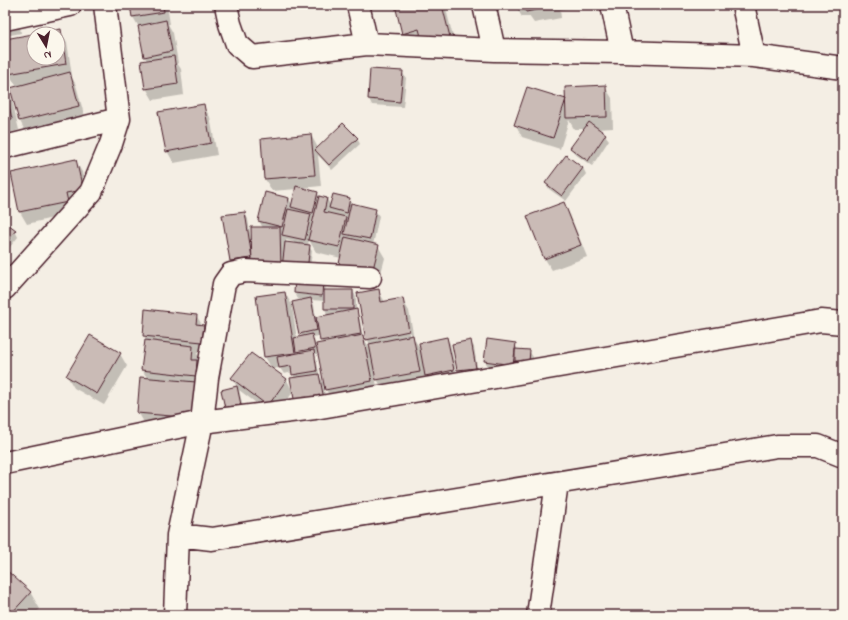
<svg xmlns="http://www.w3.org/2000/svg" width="848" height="620" font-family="'Indie Flower',sans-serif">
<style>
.shadow{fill:#0003;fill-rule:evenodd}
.building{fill:#cabbb6;stroke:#4a1f2b;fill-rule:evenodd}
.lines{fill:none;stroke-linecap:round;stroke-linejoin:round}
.minor-casing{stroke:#4a1f2b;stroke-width:25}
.minor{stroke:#fbf7ec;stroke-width:22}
</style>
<rect width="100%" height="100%" fill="#f4eee4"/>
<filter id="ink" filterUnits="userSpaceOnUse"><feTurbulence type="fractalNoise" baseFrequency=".025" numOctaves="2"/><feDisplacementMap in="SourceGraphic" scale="8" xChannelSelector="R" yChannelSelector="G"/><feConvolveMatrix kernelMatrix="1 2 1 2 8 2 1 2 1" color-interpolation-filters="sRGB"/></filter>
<g filter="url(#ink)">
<path class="shadow" d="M5,5H16L21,33L5,36Z
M131,5H167L170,24H168L173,33L178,63H177L181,69L184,95L153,100L146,88L147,61L145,57L140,29L133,17Z
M396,5H445L456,49L410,45L403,33Z
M515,5H569V8L560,10L561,18L534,23L529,16L522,17Z
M60,30L67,42L72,76H71L76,85L85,118L26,133L20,121L11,89L17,87L9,74L5,40L34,35V58H58V34H39Z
M371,70L402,72L406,78L403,107L372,105L369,99Z
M5,82L6,91L12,100L19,130L5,134Z
M605,87L612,98L613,128L597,129L605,135L609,140L592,166L575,154L571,148L585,129H574L569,120L560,149L522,137L516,125L565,100L567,104Z
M203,105L210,117L217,155L174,163L167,151Z
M311,135L318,148L357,138L360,144L332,170L318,155L321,186L302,188L317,192L320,198L327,199L331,206L349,199L352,205L375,210L379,216L373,245L378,246L385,258L377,288L345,280L341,258L316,252L309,240L308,245L312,251L309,277L234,267L230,261L224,216L244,213L248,219L251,240H252L263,228L259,221L265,193L289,198L292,205L297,189L272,191L265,179ZM286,240L294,242V244L286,243Z
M75,160L82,172L89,201L74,213L27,224L20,212L12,174Z
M583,168L586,174L566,201L549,189L546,183Z
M564,203L570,215L587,257L552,270L545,259L529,217Z
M5,223L15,231L18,237L5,253Z
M322,281L326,287L325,291H353L356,297V311L359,316L363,337L372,352L371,346L367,339L378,290L385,302L402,299L409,311L414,339L421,350L447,338L450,344L457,376L429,382L425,373L426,383L384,391L375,376L378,392L333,401L323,385L327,405L295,379L293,372L284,374L280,368L272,369L265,357L257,297L285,293L292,305L297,339L302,337L300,333L306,300L298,299L295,293ZM311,300L325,301V309L328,316L316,318L314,305ZM407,327L413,337H411L406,328ZM320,336L323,344L316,345L312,337ZM293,348L297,355H295L291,349ZM315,354H319L324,384L320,377Z
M196,315L210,338L208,353L196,352L200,359L199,429L145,424L138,412L148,379L142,370L147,341L144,335Z
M470,341L474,347L478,373L461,376L458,370L454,344Z
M515,344L518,350L529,351L533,357L532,367L516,370L488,367L485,361Z
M120,354L127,366L104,405L74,388L67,376Z
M251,354L287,380L293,392L275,417L239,390L244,411L230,414L226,408L222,390L237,387L232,378Z
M5,571L30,592L40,609L34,615H5Z"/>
<path class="building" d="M130,5H163L164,12L132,17Z
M395,5H442L450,37L423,44L419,29L402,34Z
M524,5H555V6L526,12Z
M166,20L172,51L144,57L138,26Z
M61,29L66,64L8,74L5,54V39ZM34,34H58V58H34Z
M174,56L178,84L145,89L141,61Z
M370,69L403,71L400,102L368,99Z
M70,72L79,106L19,121L10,88Z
M606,85L607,117L566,118L565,87Z
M5,87L12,119L5,120Z
M527,87L566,99L553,138L514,125Z
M204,104L211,143L166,152L158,112Z
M589,122L606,134L588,161L570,148Z
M343,123L358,138L329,165L315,150Z
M311,134L315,175L264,179L261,139Z
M566,155L583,168L562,196L545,183Z
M76,159L83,190L66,193L68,202L19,212L11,173Z
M296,186L318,192L313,213L291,207Z
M265,192L289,198L282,227L258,221Z
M333,194L350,198L347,213L329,208Z
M319,196L327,198L324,212L346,217L339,247L308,240Z
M564,202L581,245L544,259L527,216Z
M351,203L376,209L370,239L344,234Z
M288,209L311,214L305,240L282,235Z
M245,212L252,258L230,261L222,215Z
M5,222L16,230L5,244Z
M251,227H280L281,267L252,268Z
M345,237L379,245L371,277L338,268Z
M285,242L310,245L307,271L282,268Z
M295,277L323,280L322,296L294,293Z
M379,289L381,302L403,298L409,331L366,340L357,293Z
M324,290H353V309H324Z
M285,292L295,353L264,357L256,296Z
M311,298L317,330L299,334L292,302Z
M145,309L197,315L196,324L204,325L202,342L143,336Z
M357,309L361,334L320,341L316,317Z
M312,334L315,348L296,352L294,338Z
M90,335L121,353L97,394L66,376Z
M363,335L372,381L325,390L316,344Z
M413,335L420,372L376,380L369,344Z
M447,337L454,370L425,376L419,343Z
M487,339L516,343L513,365L484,361Z
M145,340L193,346L192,360H197L196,376L141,370Z
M471,340L476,368L457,370L452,344Z
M515,349L530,350L529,362L515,361Z
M314,350L317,371L292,375L291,366L279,368L277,357Z
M251,353L287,379L268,406L231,378Z
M319,374L324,399L295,404L290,378Z
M140,377L196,382L193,418L137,413Z
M237,386L241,405L225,408L221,390Z
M5,569L31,592L10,615H5Z"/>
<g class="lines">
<g class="minor-casing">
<path id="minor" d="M226,5L230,24L237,44L252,57L367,44L494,50L622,52L754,56L843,68
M358,5L367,44
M484,5L494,50
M612,5L622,52
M743,5L754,56
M5,19L70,5
M5,147L119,119
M370,277L245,271L231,274L224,284L207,378L202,422L178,535L212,539L684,462L777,446H818L843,456
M5,288L91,192L111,144L119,119L105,5
M5,463L202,422L315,408L821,321L843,323
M175,615L178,535
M538,615L557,483"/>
</g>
<use href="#minor" class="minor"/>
</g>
</g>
<rect width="848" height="620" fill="none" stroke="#fbf7ec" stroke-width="20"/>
<rect x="10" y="10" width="828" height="600" fill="none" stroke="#4a1f2b" stroke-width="1.5" filter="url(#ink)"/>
<g transform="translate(46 46) rotate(170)"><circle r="19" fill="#fbf7ec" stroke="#b4a19f"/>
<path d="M0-3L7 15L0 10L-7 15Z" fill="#4a1f2b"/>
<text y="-6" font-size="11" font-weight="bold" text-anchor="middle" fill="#4a1f2b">N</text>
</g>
</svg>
